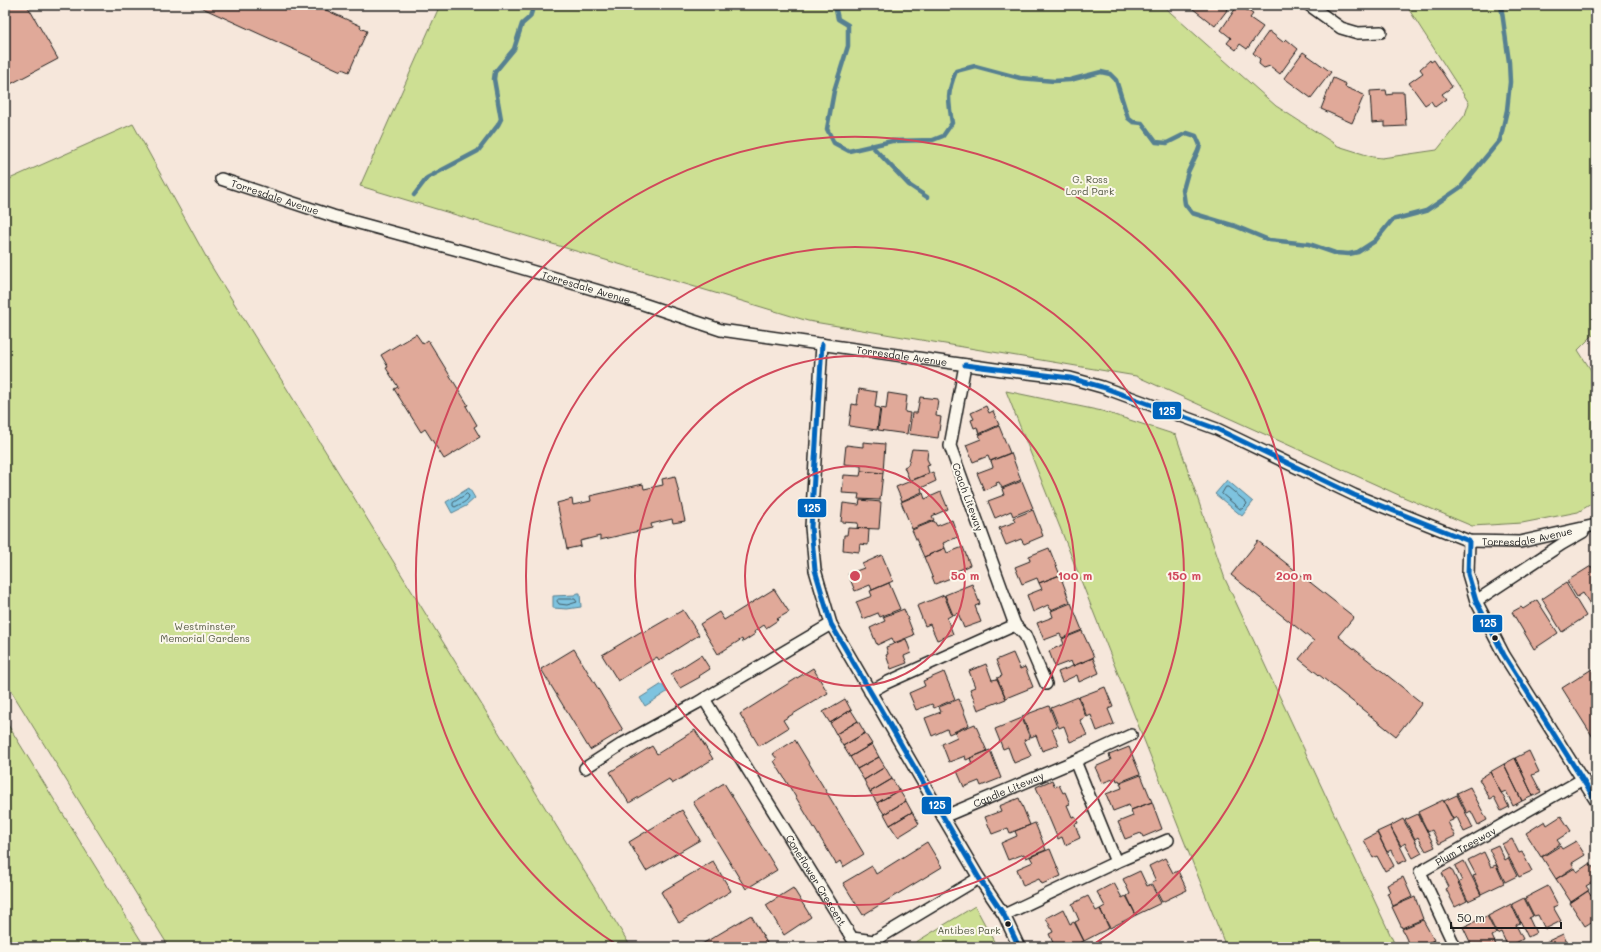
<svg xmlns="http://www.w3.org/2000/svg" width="1601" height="952" font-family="Mali,sans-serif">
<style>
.green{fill:#cddf93;stroke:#747e58}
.water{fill:#7ec3df;stroke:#578091}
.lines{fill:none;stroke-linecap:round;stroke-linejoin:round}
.shore{stroke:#435f6a;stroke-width:1}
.stream{stroke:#578091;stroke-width:4.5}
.building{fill:#e0a999;stroke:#1c1c1c}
.street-casing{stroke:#1c1c1c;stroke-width:14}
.street{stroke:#fbf7ec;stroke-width:11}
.bus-1-casing{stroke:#fbf7ec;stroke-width:8}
.bus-1{stroke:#0065bd;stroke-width:5}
.ring{fill:none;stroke:#d1495b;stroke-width:2}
.bus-dot{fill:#1c1c1c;stroke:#fbf7ec;stroke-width:1.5}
.labels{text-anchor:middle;stroke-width:4;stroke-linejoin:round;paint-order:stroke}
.park-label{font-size:10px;fill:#515640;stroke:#fbf7ec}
.street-label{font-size:10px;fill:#1c1c1c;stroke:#fbf7ec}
.centre{fill:#d1495b;stroke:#fbf7ec;stroke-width:2}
.ring-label{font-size:12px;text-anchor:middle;font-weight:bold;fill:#d1495b;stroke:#fbf7ec;stroke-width:4;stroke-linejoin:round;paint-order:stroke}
.line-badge{stroke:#fbf7ec;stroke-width:1.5}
.badge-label{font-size:11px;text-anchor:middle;font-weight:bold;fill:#fff}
</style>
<rect width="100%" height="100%" fill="#f6e7db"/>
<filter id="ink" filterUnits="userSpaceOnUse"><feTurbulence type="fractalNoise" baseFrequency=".025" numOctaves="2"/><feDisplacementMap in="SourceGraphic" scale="8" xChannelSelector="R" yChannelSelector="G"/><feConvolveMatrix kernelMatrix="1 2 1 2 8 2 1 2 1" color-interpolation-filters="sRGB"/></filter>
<g filter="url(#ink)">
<path class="green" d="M440,5H1162L1276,106L1338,146L1373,157L1382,158L1437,150L1465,115L1469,103L1406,5H1596V332L1578,350L1596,378V501L1578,512L1522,523L1472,526L1401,496L1136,376L808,321L360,186Z
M133,124L210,264L631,947H169L5,681V181Z
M1006,391L1102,411L1176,435L1225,579L1396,947H1226Z
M5,720L145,947H5Z
M975,906L997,947H908Z"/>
<path class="water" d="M1227,480L1253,502L1242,516L1215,494Z
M469,488L475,498L466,506L452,513L446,502Z
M578,593H580L581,607L567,609L553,608V596L574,595Z
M662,684L667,692L645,706L640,698Z"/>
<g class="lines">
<path class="shore" d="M1226,487H1228L1246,502L1247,504L1242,509H1240L1222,494Z
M467,494L469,496C468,502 460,504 455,507L453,506V503Z
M559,599H575L577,602L567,605L559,604L557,601Z"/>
<path class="stream" d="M838,5L836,10L838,19L848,25V46L834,91L827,129L834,143L849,151L892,141L933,140L943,136L952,123C948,99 947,93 956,71L975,66L1020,78L1054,81L1070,80L1101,72L1110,74L1116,80L1128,118L1133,122L1142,123L1156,142L1167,143L1187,133L1196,136L1200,145L1198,151L1188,172L1183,190L1185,204L1192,213L1235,226L1269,240L1309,244L1335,253L1349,254L1358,252L1375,241L1392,220L1426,211L1461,187L1500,140L1507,110L1510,82L1509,62L1501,5
M871,145L909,185L927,197
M414,195L427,178L478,151L498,125L501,119L494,79L495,72L514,49L522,24L530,17L533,8L538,5"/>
</g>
<path class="building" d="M5,5H27L58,59L5,87Z
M196,5H315L361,26L360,28L367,31L349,72L342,69L341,71Z
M1188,5H1231L1215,26Z
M1238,5L1253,14L1250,18L1263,27L1247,49L1240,44L1236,50L1227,43L1231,38L1221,30Z
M1269,31L1283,42L1286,39L1298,49L1280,74L1270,66L1264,68L1259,64L1260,59L1253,53Z
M1303,52L1331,72L1311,98L1284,78Z
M1430,60L1431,62L1434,60L1452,87L1442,94L1446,99L1435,107L1431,101L1425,105L1409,83L1423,73L1420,69Z
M1333,78L1346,84L1345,87L1364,95L1352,123L1321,109Z
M1386,90L1387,95L1393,94V92H1404L1406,126L1385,127V122L1372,123L1370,91Z
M416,334L423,344L428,340L468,405L466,406L477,425L474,427L480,437L444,459L425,429L421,432L394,389L398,387L386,368L388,367L381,355Z
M859,389L877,392L875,407L880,408L877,430L849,426L852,404L857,405Z
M888,393L907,396L905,412L910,413L907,434L878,430L881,408L886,409Z
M920,397L938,399L936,416L941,417L938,438L909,434L912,413H917Z
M986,406L989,413L993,411L999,425L979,434L977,427L974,428L971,420L974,419L971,413Z
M999,426L1010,453L990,461L988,456L973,462L966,445L981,439L979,435Z
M863,442L885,444L883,473L861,471V466L844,464L846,445L863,447Z
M912,449L928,450L927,459L930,465L927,466L929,473L910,481L904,467L908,465Z
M1011,453L1021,480L1002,488L999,482L996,483L997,485L984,490L977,473L993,467L991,461Z
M861,471L883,473L880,500L858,499L859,494L842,493L844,475L860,476Z
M933,472L936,481L921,488L922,492L902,501L896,487Z
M675,476L685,521L673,523L672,519L651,524L652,528L600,540V536L580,541L581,546L567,549L557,503L572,499L573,505L591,501L590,496L603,493L643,484L644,489L663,485L662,479Z
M1022,481L1033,508L1013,516L1011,511L995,518L988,501L1004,495L1002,489Z
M941,492L948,509L932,516L934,520L912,529L901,502L923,493L925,499Z
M860,500L881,502L879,529L857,528L858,523L841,522L843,503L859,505Z
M1033,510L1043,536L1024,544L1021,539L1006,545L999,528L1015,522L1013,518Z
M952,520L958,537L943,543L945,548L924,557L912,530L934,521L937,526Z
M848,528L869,529L868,545L860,544L859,552L843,550L844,535H847Z
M1258,541L1354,617L1338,636L1422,703L1396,736L1299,659L1314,641L1231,575Z
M963,547L970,565L955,572L956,576L935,584L924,557L945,548L947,553Z
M1049,548L1060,575L1039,583L1037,578L1022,584L1015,567L1030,561L1029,556Z
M882,555L893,581L872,590L870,585L855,591L848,574L864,568L862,564Z
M1591,566L1596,574V607L1593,609L1583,593L1577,597L1567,581Z
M1060,575L1070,602L1051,610L1048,605L1033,612L1027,595L1042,589L1039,583Z
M889,583L900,609L880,617L878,613L863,619L856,602L872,596L870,591Z
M1566,583L1586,616L1562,632L1542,599Z
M972,584L980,604L975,606L981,622L964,628L958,613L953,615L945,595Z
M774,589L789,612L777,619L778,620L766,628L764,625L754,632L755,634L743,642L742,639L718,654L700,624L719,612L724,620Z
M944,595L952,615L947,618L953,634L937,640L930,624L925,626L917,606Z
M1537,600L1558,633L1534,649L1512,612L1521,607L1523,609Z
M1071,603L1082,630L1062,638L1060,634L1044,640L1037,623L1053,617L1051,611Z
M904,609L914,635L894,643L892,638L877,645L870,628L885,621L883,617Z
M683,610L699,635L659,660L657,657L618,681L602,655L642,631L643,633Z
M1082,631L1094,657L1073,666L1071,661L1055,667L1049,651L1064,644L1062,639Z
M906,639L911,653L904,656L907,663L891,669L886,655L888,654L886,647Z
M574,649L623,730L590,750L541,669Z
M1013,653L1020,669L1025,667L1033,687L1006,698L997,678L1002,676L996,660Z
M701,655L710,669L699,676L700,677L680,688L671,674Z
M1093,658L1099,673L1079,682L1077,675L1062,682L1058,672Z
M986,664L992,680L997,679L1006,699L978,710L970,689L975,687L969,671Z
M813,668L828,693L783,720L788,728L759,746L740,714Z
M1592,669L1596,674V742L1562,688Z
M944,672L955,699L934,708L932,704L916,710L909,693L925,686L923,681Z
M1105,687L1113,707L1108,709L1114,724L1097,731L1091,715L1087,717L1079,697Z
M1078,697L1086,717L1080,720L1087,735L1070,742L1064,726L1059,728L1051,708Z
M845,699L851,710L830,723L823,712Z
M959,699L969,725L949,734L947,729L932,736L925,718L941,712L939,707Z
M1049,706L1057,727L1052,729L1059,745L1042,751L1036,735L1031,737L1022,716Z
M851,710L858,721L836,734L830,723Z
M1022,718L1030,738L1024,740L1031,756L1014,763L1008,747L1003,749L995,729Z
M858,721L865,733L843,746L836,734Z
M975,724L987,751L966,760L965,756L949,762L942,744L957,737L955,732Z
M695,730L713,759L672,784L669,779L629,803L610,772L652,746L657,754Z
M865,733L872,744L850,757L843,746Z
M795,740L864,854L843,867L840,861L836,864L774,761L777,759L773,754Z
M872,744L879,757L857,769L850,757Z
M1129,747L1140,774L1120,782L1119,780L1117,781L1116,778L1102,783L1095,767L1111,760L1109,755Z
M990,750L1001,778L981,786L979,781L964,787L957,771L972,764L970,758Z
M1529,751L1539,772L1532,775L1541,792L1533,796L1515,758Z
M879,757L885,767L864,780L857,769Z
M1515,758L1533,796L1522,801L1504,764Z
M1504,764L1522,801L1513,806L1506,791L1501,793L1490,772Z
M885,767L892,779L870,792L864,780Z
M1490,772L1509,807L1501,811L1494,797L1490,799L1479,779Z
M1141,775L1152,802L1131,810L1129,805L1113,811L1106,794L1122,788L1120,783Z
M892,779L899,790L877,803L870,792Z
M1052,780L1055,787L1059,785L1063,793L1065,792L1070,804L1067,805L1072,817L1075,816L1078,823L1075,824L1080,838L1065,845L1062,837L1058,839L1036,787Z
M724,783L777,870L746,889L693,802Z
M1470,787L1487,820L1478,825L1471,811L1467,813L1457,793Z
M899,790L906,801L884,814L877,803Z
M1457,795L1473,828L1464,832L1457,817L1453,819L1444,801Z
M1019,798L1030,825L1010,833L1008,828L992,834L985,817L1001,811L999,806Z
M1443,800L1453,820L1448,822L1455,836L1439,844L1432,830L1428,832L1418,812Z
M906,801L912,812L890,825L884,814Z
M1152,802L1162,829L1143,837L1141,833L1125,839L1118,822L1133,816L1131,810Z
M682,810L700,840L646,871L629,842Z
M912,812L919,824L898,837L890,825Z
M1418,814L1435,847L1426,851L1418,837L1415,839L1405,820Z
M1561,816L1571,831L1557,840L1560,844L1541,857L1526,833L1545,821L1547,825Z
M1403,819L1422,853L1413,858L1405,843L1401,846L1390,826Z
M1035,823L1046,850L1026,858L1024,854L1008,860L1001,843L1017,836L1015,831Z
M1390,826L1407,860L1398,864L1391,850L1387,852L1377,832Z
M1377,833L1394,866L1385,871L1377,856L1373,858L1364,840Z
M1512,839L1519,853L1522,852L1532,871L1519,877L1502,844Z
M1576,841L1585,855L1572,863L1574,867L1556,879L1542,857L1560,846L1562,849Z
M927,842L942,867L863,915L843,883L872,866L876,874Z
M1498,845L1505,860L1508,858L1517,876L1505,882L1489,849Z
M1050,849L1061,876L1042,884L1039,879L1023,886L1017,869L1033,862L1030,857Z
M1484,852L1491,867L1496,865L1504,883L1481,894L1473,876L1476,875L1468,860Z
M1165,858L1173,873L1178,871L1187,890L1162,902L1152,883L1156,881L1149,866Z
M713,861L731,891L679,923L661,892Z
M1464,861L1481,895L1468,901L1459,882L1462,881L1455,866Z
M1590,863L1596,872V880L1586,886L1589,890L1571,902L1556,879L1575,868L1577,872Z
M1451,868L1467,901L1455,907L1446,889L1449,887L1442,873Z
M1140,871L1147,886L1151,884L1161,903L1136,915L1127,896L1130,894L1123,879Z
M1403,877L1412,897L1393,906L1387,893L1390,892L1387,885Z
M1114,883L1122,898L1126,896L1136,915L1110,928L1100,909L1105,906L1097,892Z
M1548,886L1558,905L1553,907L1561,921L1545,929L1538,915L1534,916L1525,898Z
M793,888L811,917L784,935L766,905Z
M1588,891L1591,896L1596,893V919L1585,926L1570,903Z
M1088,896L1096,911L1100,909L1109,928L1084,941L1075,922L1079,920L1072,904Z
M1415,897L1423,919L1402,928L1392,907Z
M1524,898L1533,916L1529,918L1536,933L1528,937L1512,904Z
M1511,904L1520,923L1516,925L1523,939L1508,947L1501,932L1497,934L1488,916Z
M1063,909L1070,924L1074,922L1084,941L1071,947H1055L1049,934L1053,932L1046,918Z
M751,915L768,945L764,947H697Z
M1487,916L1496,934L1492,936L1497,947H1478L1476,944L1472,946L1463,927Z
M1423,920L1434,940L1418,947H1410L1402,929Z
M1563,934L1569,947H1543L1545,946L1544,943Z
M826,941L830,947H815Z
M1434,941L1436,947H1420Z"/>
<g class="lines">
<g class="street-casing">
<g id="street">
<path d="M1309,5L1341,28L1358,33L1381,32"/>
<path id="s1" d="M221,179L333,216L480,256L640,303L721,330L1002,370L1070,378L1102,387L1217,429L1354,495L1469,541L1520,542L1596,525"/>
<path d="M822,344L811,527L815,570L831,624L943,817L979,878L1004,915L1019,947"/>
<path d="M1469,541L1468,574L1476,601L1504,655L1596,801"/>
<path d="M1476,601L1562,544L1583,532"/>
<path d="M1015,625L1025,635L1046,684"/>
<path d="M870,692L886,683L1015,625L950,446L965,365"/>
<path id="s2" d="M704,699L852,938L874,941L979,878"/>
<path d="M1075,761L1131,735"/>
<path d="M585,768L622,744L697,703L831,624"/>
<path id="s3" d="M943,817L1075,761L1116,862L1004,915"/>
<path d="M1116,862L1168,840"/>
<path id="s4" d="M1455,947L1420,872L1583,779"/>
</g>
</g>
<use href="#street" class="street"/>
<g class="bus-1-casing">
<path id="bus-1" d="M822,344L811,527L815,570L831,624L979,878L1004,915L1019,947
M965,365L1070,378L1102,387L1217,429L1354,495L1469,541L1468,574L1476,601L1504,655L1596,801"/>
</g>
<use href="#bus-1" class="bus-1"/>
</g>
</g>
<g class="ring">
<circle cx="855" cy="576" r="110"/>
<circle cx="855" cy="576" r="220"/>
<circle cx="855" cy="576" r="329"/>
<path d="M619 946A439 439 0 1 1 1091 946"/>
</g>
<g class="bus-dot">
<circle cx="1495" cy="638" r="3.5"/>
<circle cx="1008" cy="924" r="3.5"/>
</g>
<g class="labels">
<g class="park-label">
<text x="1090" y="183">G. Ross<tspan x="1090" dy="12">Lord Park</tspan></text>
<text x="205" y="630">Westminster<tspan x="205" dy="12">Memorial Gardens</tspan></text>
<text x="969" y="934">Antibes Park</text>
</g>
<g class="street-label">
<text dy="4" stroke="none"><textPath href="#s1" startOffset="57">Torresdale Avenue</textPath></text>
<text dy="4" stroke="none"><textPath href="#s1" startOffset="381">Torresdale Avenue</textPath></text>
<text dy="4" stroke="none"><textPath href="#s1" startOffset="705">Torresdale Avenue</textPath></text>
<text transform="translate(968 497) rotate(70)" y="4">Coach Liteway</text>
<text dy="4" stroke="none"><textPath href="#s1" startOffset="1365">Torresdale Avenue</textPath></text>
<text dy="4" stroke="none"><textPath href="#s3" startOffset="71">Candle Liteway</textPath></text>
<text dy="4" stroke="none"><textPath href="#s4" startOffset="135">Plum Treeway</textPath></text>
<text dy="4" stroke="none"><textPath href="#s2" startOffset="213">Coneflower Crescent</textPath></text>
</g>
</g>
<circle cx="855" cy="576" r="6" class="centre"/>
<g class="ring-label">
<text x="965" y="580">50 m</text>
<text x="1075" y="580">100 m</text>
<text x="1184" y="580">150 m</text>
<text x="1294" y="580">200 m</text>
</g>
<g class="line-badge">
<rect x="1152" y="401" width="30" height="19" rx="4" fill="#0065bd"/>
<rect x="797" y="498" width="30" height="20" rx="4" fill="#0065bd"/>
<rect x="1472" y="614" width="31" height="19" rx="4" fill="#0065bd"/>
<rect x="921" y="796" width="31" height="19" rx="4" fill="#0065bd"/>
</g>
<g class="badge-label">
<text x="1167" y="415">125</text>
<text x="812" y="512">125</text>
<text x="1488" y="627">125</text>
<text x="937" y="809">125</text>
</g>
<rect width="1601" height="952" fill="none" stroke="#fbf7ec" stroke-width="20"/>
<rect x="10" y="10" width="1581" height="932" fill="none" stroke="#1c1c1c" stroke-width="1.5" filter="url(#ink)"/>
<path d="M1451 922v6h110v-6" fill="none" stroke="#1c1c1c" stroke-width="2"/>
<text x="1457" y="922" font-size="12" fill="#1c1c1c" stroke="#fbf7ec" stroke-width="3" paint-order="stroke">50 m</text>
</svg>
